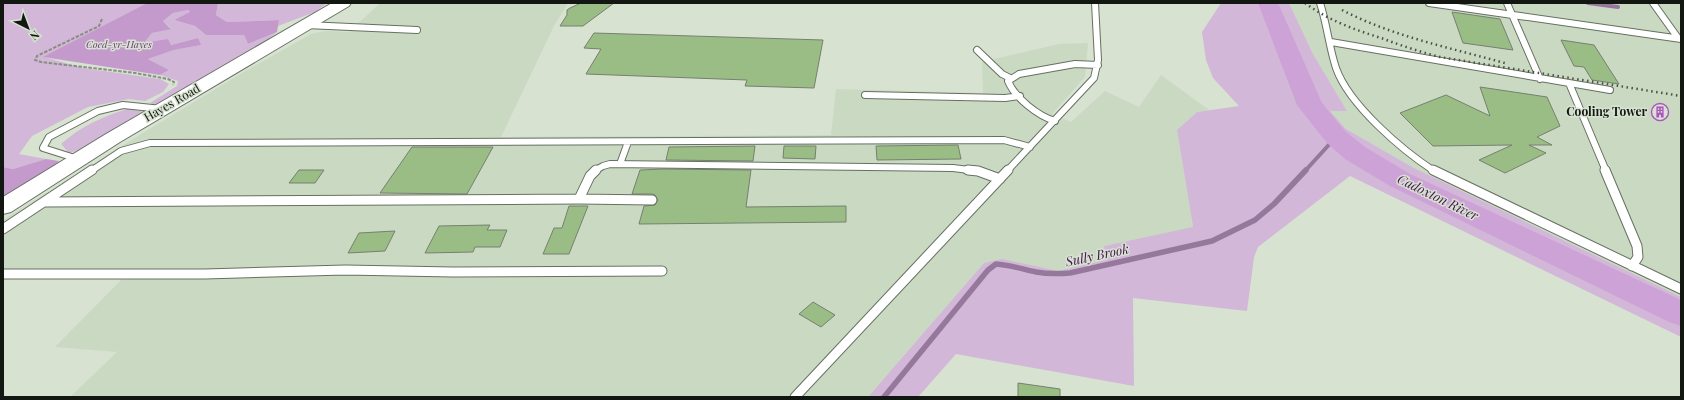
<svg xmlns="http://www.w3.org/2000/svg" width="1684" height="400" font-family="'Playfair Display',serif">
<style>
.built{fill:#cadac2}
.green{fill:#d2b7d8}
.forest{fill:#c49acd}
.lines{fill:none;stroke-linecap:round;stroke-linejoin:round}
.stream-far1{stroke:#95789b;stroke-width:4}
.stream{stroke:#95789b;stroke-width:5.5}
.river{fill:#cda2d6;fill-rule:evenodd}
.building{fill:#9abd85;stroke:#768071}
.lane-far1-casing{stroke:#667061;stroke-width:8}
.lane-casing{stroke:#667061;stroke-width:11}
.secondary-casing{stroke:#667061;stroke-width:2}
.path{stroke:#878f83;stroke-width:2;stroke-dasharray:3.5 1.5;stroke-linecap:butt}
.lane-far1{stroke:#fff;stroke-width:6}
.lane{stroke:#fff;stroke-width:9}
.secondary{fill:#fff;fill-rule:evenodd}
.rail{stroke:#4a5047;stroke-width:2.5;stroke-dasharray:1.5 3.5;stroke-linecap:butt}
.labels{text-anchor:middle;stroke-width:3;stroke-linejoin:round;paint-order:stroke}
.far-park-label{font-size:10px;font-style:italic;fill:#6f3a79;stroke:#d7e2d1}
.street-label{font-size:12px;fill:#131711;stroke:#d7e2d1}
.poi-label{font-size:12px;font-weight:bold;fill:#131711;stroke:#d7e2d1;text-anchor:end}
.water-label{font-size:13px;font-style:italic;fill:#461250;stroke:#d7e2d1}
</style>
<rect width="100%" height="100%" fill="#d7e2d1"/>
<path class="built" d="M380,3H568L554,26L501,137L831,135L836,89L983,93L982,62L1059,44L1088,43L1085,77L1052,114L1071,122L1105,91L1139,107L1161,75L1209,110L1197,112L1177,130L1193,228L1104,246L1106,260L1058,271L1033,266L984,263L868,397H70L117,352L55,347L123,278H3V220L133,139L242,73L311,34L325,31L349,32Z
M1289,3H1681V297L1414,168L1346,129L1329,111H1347L1313,54Z"/>
<path class="green" d="M3,3H147L44,57L83,68L160,79L169,84L163,92L145,101L129,99L88,107L32,136L19,154L46,159L13,169L3,167Z
M218,3H327L315,12L278,26L279,20L227,22L216,15Z
M1221,3H1289L1313,54L1347,111H1330L1346,129L1414,168L1681,297V337L1350,176L1258,247L1254,257L1247,311L1133,298L1134,386L956,354L918,397H868L984,263L1002,259L1058,271L1106,260L1104,246L1193,227L1177,130L1197,112L1239,106L1213,78L1206,60L1202,32Z
M187,10L191,12L174,20L195,26L206,35H244L248,44L277,32L255,50L157,106L150,103L177,86L178,81L160,75L169,70L148,59L174,50L200,45L198,38L171,45L144,43L152,33L171,28L163,21L173,13Z
M128,109L145,112L81,150L69,153L61,144C80,127 103,116 128,109Z"/>
<path class="forest" d="M147,3H218L216,15L227,22L279,20L277,32L248,44L244,35H206L195,26L174,20L190,12L188,10L173,13L163,21L171,29L152,33L144,43L168,39L171,45L198,38L201,45L174,50L148,59L169,70L160,75L43,57Z
M46,159L59,161L49,171L3,201V167L13,169Z"/>
<g class="lines">
<path class="stream-far1" d="M1588,3L1618,7
M1305,171L1336,137"/>
<path class="stream" d="M884,397L988,270L996,264C1010,265 1022,269 1036,272C1047,274 1058,274 1070,273L1212,241L1255,220L1274,204L1306,170"/>
<path class="river" d="M1258,3H1278L1322,103L1345,131L1365,147L1410,174L1681,300V326L1669,322L1390,186L1345,159L1327,143L1297,105Z"/>
</g>
<path class="building" d="M581,3H614L583,26H560L567,15V10L570,8Z
M1452,12L1500,19L1513,50L1463,43Z
M594,33L823,40L814,88L745,86L747,80L586,74L601,49L584,48Z
M1561,40L1594,45L1619,84L1592,80L1584,67L1574,66Z
M1480,87L1547,97L1560,126L1537,137L1552,145H1529L1546,153L1505,173L1479,160L1512,145L1433,146L1400,113L1446,95L1490,116Z
M958,145L961,159L877,160L876,146Z
M755,146L753,161L666,160L669,147Z
M784,146H816L815,159L783,158Z
M412,147H493L467,194L380,193Z
M663,169L751,170L746,207L846,206V222L639,224L644,206L655,205L658,200L655,195L652,194H632L640,170Z
M299,170H324L315,183H289Z
M569,206H588L569,254H543L554,228H562Z
M490,225L487,230H507L500,247H475L473,252L425,253L439,226Z
M395,231L385,251L348,253L359,233Z
M813,302L835,315L821,327L799,314Z
M1018,383L1060,389V397H1018Z"/>
<g class="lines">
<g class="lane-far1-casing">
<path id="lane-far1" d="M1320,3C1327,24 1329,47 1336,68C1349,105 1402,150 1434,171
M1429,3L1681,39
M1507,3L1540,79
M1653,3L1678,38
M306,25L417,30
M1331,42L1610,90
M977,50L1002,74L1010,78
M1569,83L1606,171
M865,95L1005,98L1020,96
M1055,121C1038,116 1015,98 1008,81L1019,74L1075,64L1098,65
M78,159L43,148L49,137L98,111L123,105L162,109
M620,164L628,142
M91,171L121,151L150,143L1004,140L1030,147
M594,171L603,166L610,164L953,168L977,171
M1007,171L1094,78L1098,60L1095,3"/>
</g>
<g class="lane-casing">
<path id="lane" d="M968,170L978,171L1000,179
M1433,170L1681,289
M1605,170L1637,246L1638,257L1632,266
M579,199L590,176L596,170
M45,202L579,199L652,200
M3,229L92,170
M3,274H205L345,270L453,272L662,271
M795,397L1008,170"/>
</g>
<g class="secondary-casing">
<path id="secondary" d="M332,3H351L349,6L120,142L11,212L3,214V197L106,134Z"/>
</g>
<path class="path" d="M102,19L99,26L37,56L35,60L41,62L135,73L168,79L174,82L173,85"/>
<use href="#lane-far1" class="lane-far1"/>
<use href="#lane" class="lane"/>
<use href="#secondary" class="secondary"/>
<path class="rail" d="M1305,3C1329,21 1356,30 1384,39C1402,46 1421,52 1440,57L1681,96
M1342,10C1394,37 1452,48 1508,64"/>
</g>
<defs>
<g id="building-ring" transform="scale(0.9)"><circle r="9.5" fill="#d7e2d1" stroke="#ad53bf" stroke-width="1.5"/><path d="M-4-6H4V6H1V3H-1V6H-4ZM-2.5-4.3h1.7v1.8h-1.7ZM.8-4.3h1.7v1.8H.8ZM-2.5-1h1.7V.8h-1.7ZM.8-1h1.7V.8H.8Z" fill="#ad53bf"/></g>
</defs>
<g fill-rule="evenodd">
<use href="#building-ring" x="1660" y="112"/>
</g>
<g class="labels">
<g class="far-park-label">
<text x="119" y="48">Coed-yr-Hayes</text>
</g>
<g class="street-label">
<text transform="translate(172 103) rotate(-30)" y="4">Hayes Road</text>
</g>
<g class="poi-label">
<text x="1647" y="116">Cooling Tower</text>
</g>
<g class="water-label">
<text transform="translate(1438 197) rotate(26)" y="5">Cadoxton River</text>
<text transform="translate(1097 255) rotate(-12)" y="5">Sully Brook</text>
</g>
</g>
<rect width="1684" height="400" fill="none" stroke="#131711" stroke-width="8"/>
<g transform="translate(28 28) rotate(138)" stroke="#d7e2d1" stroke-width="3" paint-order="stroke">
<path d="M0-3L7 15L0 10L-7 15Z" fill="#131711"/>
<text y="-6" font-size="11" font-weight="bold" text-anchor="middle" fill="#131711">N</text>
</g>
</svg>
